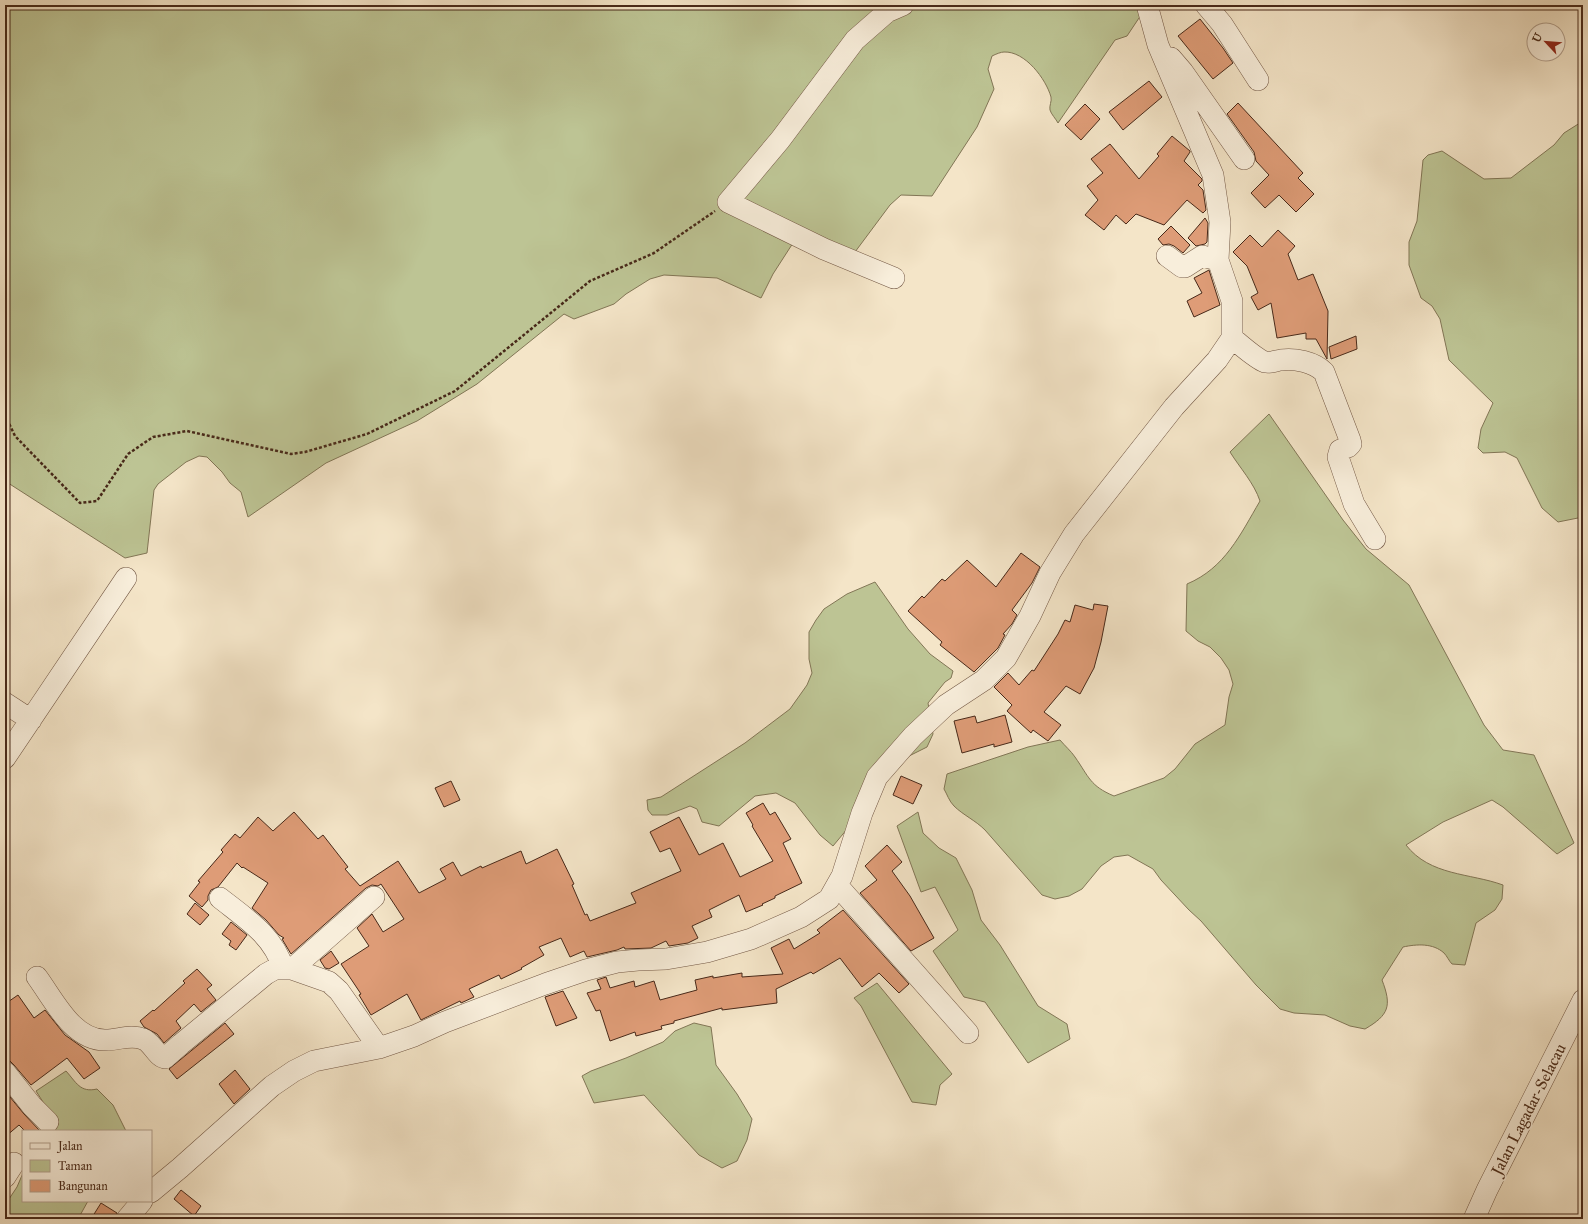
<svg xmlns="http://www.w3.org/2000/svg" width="1588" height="1224" font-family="'IM FELL Great Primer',serif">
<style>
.green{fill:#bdc494;stroke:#827656}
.building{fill:#de9c77;stroke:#482919}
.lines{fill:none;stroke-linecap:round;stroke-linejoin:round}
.minor-casing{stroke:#735845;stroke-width:22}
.path{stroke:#482919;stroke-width:2.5;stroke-dasharray:3 2;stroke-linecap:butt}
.minor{stroke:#f8eedb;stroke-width:21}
.labels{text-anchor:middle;stroke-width:3.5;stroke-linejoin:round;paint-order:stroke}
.street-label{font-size:16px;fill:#482919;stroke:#f8eedb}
</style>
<rect width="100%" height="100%" fill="#f4e5c8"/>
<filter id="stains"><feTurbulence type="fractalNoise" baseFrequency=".005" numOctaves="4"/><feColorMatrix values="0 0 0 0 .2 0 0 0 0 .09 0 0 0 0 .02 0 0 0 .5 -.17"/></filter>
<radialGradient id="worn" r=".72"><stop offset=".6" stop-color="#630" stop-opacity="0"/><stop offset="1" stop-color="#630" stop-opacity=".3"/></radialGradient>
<path class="green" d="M5,5H1140L1141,15L1127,36L1115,40L1058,123C1056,119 1051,114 1050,110C1049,106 1052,101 1051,97C1046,79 1025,51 1004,52C1001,52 996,54 992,56L988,69L994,89L977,127L932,196L901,195L890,205L855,252L802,229L773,274L761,298L717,278L664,275L650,279L626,294L614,304L574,319L564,314L477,384L417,421L326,463L248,517L241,492L230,483L222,472L207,457L199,456L186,462L158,484L154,490L147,553L125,558L5,481Z
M1583,121V517L1558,522L1542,508L1517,458L1505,452L1483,453L1478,448L1481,429L1493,403L1449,360L1440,319L1432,306L1421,298L1409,265V242L1417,221L1423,160L1428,155L1442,151L1484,179L1511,178L1554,145L1564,133Z
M1269,414L1343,520L1366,549L1409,585L1484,725L1503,750L1534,755L1574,843L1557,854L1503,807L1492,800L1443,822L1406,845C1430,876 1470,873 1503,885L1502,899L1495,910L1476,923L1465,965L1452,964C1449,961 1447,956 1444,953C1433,943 1417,944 1403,947L1382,980C1392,1006 1389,1015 1365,1029L1350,1026L1325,1015L1294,1013L1280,1009L1256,985L1201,921L1189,910L1161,880L1153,869L1128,855L1114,857L1101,866L1082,889L1069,896L1055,899L1042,895L985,830C975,820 963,815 954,806C949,801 947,794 944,789L947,774L1028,747L1060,740C1065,746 1071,751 1075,757C1089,777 1090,786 1114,796L1164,778L1175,769L1195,744L1225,725L1229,697L1233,684L1229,670L1221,658L1210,647L1198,641L1186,631L1187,584C1225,568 1240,535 1260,501C1254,483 1240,468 1230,452Z
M875,582L908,629L930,654L953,671L951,678L945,682L928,703L933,734L927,747L907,757L833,846L820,835L795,803L776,793L755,796L719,826L702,822L697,809L690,806L667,815H652L648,810L647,800L661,797L745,743L790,709L807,685L812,673L809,659V632L816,620L824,609L847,594Z
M918,812L923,833L939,848L956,858L972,890L981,920L1000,945L1038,1006L1067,1024L1070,1039L1028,1063L985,1002L964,997L933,951L958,930L935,887L921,892L897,826Z
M877,983L952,1074L940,1085L936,1105L912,1102L861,1006L854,998Z
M694,1023L711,1027L716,1065L737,1094L752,1119L747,1140L737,1161L722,1168L699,1155L644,1095L594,1103L582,1076L591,1071L626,1058L663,1042L675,1031Z
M66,1071C76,1082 80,1093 97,1089L113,1105L126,1131H50L55,1121L36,1091Z
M23,1173V1201H88L78,1219H5V1205L17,1187Z"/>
<path class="building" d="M1200,19L1223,48L1233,63L1213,79L1178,36Z
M1149,81L1162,97L1123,130L1109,112Z
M1238,103L1303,173L1298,178L1314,194L1296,212L1279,195L1265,208L1251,193L1269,175L1256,161L1254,152L1227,114Z
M1085,104L1100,119L1081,140L1065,125Z
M1172,136L1190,151V152L1184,161L1202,179V181L1198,185L1203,190L1206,210L1203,213L1187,200L1164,225L1136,214L1126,224L1116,215L1104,230L1085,215L1098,200L1087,186L1103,173L1091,159L1110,144L1139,179L1159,156L1157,154Z
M1205,218L1208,223L1207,242L1205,244L1196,246L1188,238Z
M1171,226L1190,245L1183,253L1174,246L1169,244L1163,245L1158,239Z
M1278,230L1295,246L1288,254L1298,280L1313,274L1328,311L1327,359L1316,339H1306V333L1277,338L1271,303L1258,310L1251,297L1258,293L1247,266L1233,252L1250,235L1262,247Z
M1209,270L1220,305L1194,317L1187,301L1202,293L1194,278Z
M1356,336L1357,349L1331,359L1329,347Z
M1021,553L1040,567L1032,583L1012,610L1017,615L1012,624L1003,634L1005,635L998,648L974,672L940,645L942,642L908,611L922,596L924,598L942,579L945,581L967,560L996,587Z
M1094,604L1108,606L1101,642L1094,668L1080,694L1066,686L1044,712L1061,725L1048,741L1033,730L1031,733L1007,711L1012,705L994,687L1008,673L1019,685L1032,670L1034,671L1058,634L1065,620L1070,622L1075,605L1093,610Z
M1005,715L1012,742L994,747V744L962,753L954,721L975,716L977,723Z
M901,776L922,785L913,804L893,795Z
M451,781L460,800L444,807L435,788Z
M763,803L770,815L775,812L791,839L783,843L802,883L775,896V898L762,904L763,905L746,912L739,895L709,910L712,917L692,926L698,938L688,943L669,946L666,941L651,948L625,949L624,947L617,950L587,957L584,951L570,957L561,938L539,947L544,955L521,968L522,969L501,979L499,975L469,989L474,997L461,1003L460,1001L421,1020L407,994L371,1015L359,995L361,994L341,964L369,946L357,928L372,914L383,932L404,919L381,884L378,886L372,885L366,888L291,954L282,939L284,938L279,935L266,920L252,908L268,883L243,867L242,868L237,863L218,887L211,890L208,896V900L202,907L189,896L200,882L198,881L223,852L221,850L235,834L240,838L258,817L273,831L294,812L318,839L323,835L348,867L345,869L360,886L398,861L419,893L446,879L440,869L453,862L461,876L481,866L482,868L521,851L526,864L557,849L574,884L572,885L585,915L587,914L590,921L636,903L631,893L681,871L670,848L660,852L650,832L679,817L699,855L723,843L740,877L773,861L752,826L753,825L746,813Z
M887,845L902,862L892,871L910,896L934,938L911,951L860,893L877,880L865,866Z
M195,903L209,915L200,925L187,914Z
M843,910L909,984L899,993L879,973L862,987L840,958L813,974L811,972L776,989L777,1003L722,1010V1008L674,1021V1023L661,1026L662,1029L636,1036L635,1032L610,1041L600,1010L596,1011L587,993L601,989L597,980L606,977L610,988L634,981L635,987L654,981L660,1000L697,990L695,980L713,976V978L742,973V977L783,974L771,948L789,939L794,949L820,933L817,930Z
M231,922L247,935L236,950L229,945L231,941L222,934Z
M331,951L339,963L329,969L325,968L320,960Z
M197,969L212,985L207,989L216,1000L201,1012L194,1004L176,1021L181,1028L164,1043L157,1034L144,1027L140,1021L153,1010L154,1011L185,983L183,981Z
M563,991L577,1018L556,1026L545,997Z
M18,995L34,1018L45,1010L65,1035L89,1052L100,1068L84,1079L67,1058L31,1085L14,1065L10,1061L5,1060V1004Z
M225,1023L234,1034L177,1079L169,1069Z
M235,1070L250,1089L234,1104L219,1084Z
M5,1091L24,1114L40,1131H25L19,1125L5,1137Z
M181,1190L201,1206L194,1216L174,1199Z
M101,1203L117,1213L115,1219H91Z"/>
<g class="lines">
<g class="minor-casing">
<path id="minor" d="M1206,5L1222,24L1258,80
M1171,58L1183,72L1244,159
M1167,256L1182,267H1185L1202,256L1218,260
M894,278L824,249L728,202L780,140L855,40L887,12L903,5
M1232,338C1241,345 1256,359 1265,362C1271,363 1275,361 1281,360C1295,358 1314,362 1324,372L1350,440L1351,444L1348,447L1340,450L1338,457L1354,504L1375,539
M5,703L31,720
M5,758L126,578
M837,885L968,1033
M220,898C245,918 273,935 283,968
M292,969L374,897
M37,977C54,1000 73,1041 106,1040C118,1040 131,1034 143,1039C152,1042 156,1056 165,1058L181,1044L266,974L275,969H292L329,982L339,991L379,1048
M5,1072L32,1106L48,1122
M5,1177L14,1163
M151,1192L180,1168L272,1086L294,1071L314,1061L379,1048L414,1036L445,1022L545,984L586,970L617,962L638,960L666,959L707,952L751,939L801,917L829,899L842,876L862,813L877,777L913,736L946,705L984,680L1006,658L1030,616L1050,573L1074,534L1174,407L1217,360L1232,338V301L1218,260L1220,222L1213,175L1158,45L1147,5
M127,1219L142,1201
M1474,1219L1487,1190L1583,1000"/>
</g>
<path class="path" d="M5,415L15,436L80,503L97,501L128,454L153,437L187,431L291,454L305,452L367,434L455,391L590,281L654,253L715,211"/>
<use href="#minor" class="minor"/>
</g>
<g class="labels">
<g class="street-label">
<text transform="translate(1528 1109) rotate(-63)" y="6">Jalan Lagadar-Selacau</text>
</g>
</g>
<rect width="1588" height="1224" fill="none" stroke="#f4e5c8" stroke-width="20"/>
<rect x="6" y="6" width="1576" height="1212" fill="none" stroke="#482919" stroke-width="2"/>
<rect x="10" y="10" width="1568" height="1204" fill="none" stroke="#482919"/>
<rect x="22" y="1130" width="130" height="72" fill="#f8eedb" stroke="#b29f8d"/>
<rect x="30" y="1143" width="20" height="6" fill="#f8eedb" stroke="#b29f8d"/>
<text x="58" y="1150" font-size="12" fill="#482919">Jalan</text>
<rect x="30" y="1160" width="20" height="12" fill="#bdc494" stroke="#b29f8d"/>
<text x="58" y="1170" font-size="12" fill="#482919">Taman</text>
<rect x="30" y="1180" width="20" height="12" fill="#de9c77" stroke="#b29f8d"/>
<text x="58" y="1190" font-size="12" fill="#482919">Bangunan</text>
<g transform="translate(1546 42) rotate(296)"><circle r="19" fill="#f8eedb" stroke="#b29f8d"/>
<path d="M0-3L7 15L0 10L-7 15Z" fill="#8f2418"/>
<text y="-6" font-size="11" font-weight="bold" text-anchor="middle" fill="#482919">U</text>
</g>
<rect width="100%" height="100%" filter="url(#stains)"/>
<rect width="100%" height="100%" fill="url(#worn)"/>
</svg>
